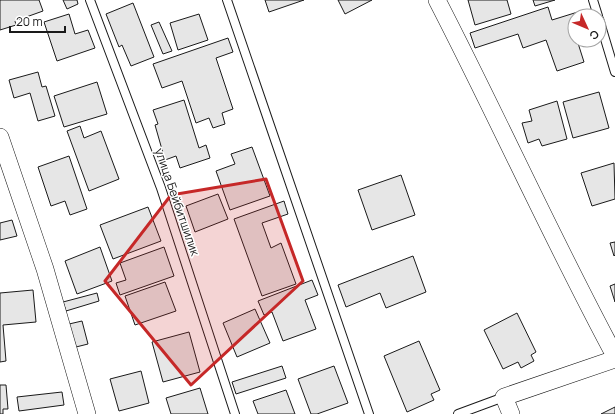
<svg xmlns="http://www.w3.org/2000/svg" width="615" height="414" font-family="Manrope,sans-serif">
<style>
.building{fill:#e6e6e6;stroke:#1a1a1a}
.lines{fill:none;stroke-linecap:round;stroke-linejoin:round}
.service-casing{stroke:#1a1a1a;stroke-width:10}
.minor-casing{stroke:#1a1a1a;stroke-width:18}
.service{stroke:#fff;stroke-width:8}
.minor{stroke:#fff;stroke-width:17}
.marked{fill:#c62828;fill-opacity:0.2;stroke:#c62828;stroke-width:3;stroke-linejoin:round}
.labels{text-anchor:middle;stroke-width:3;stroke-linejoin:round;paint-order:stroke}
.street-label{font-size:12px;fill:#1a1a1a;stroke:#fff}
</style>
<rect width="100%" height="100%" fill="#fff"/>
<path class="building" d="M0,0H39L43,11L15,21L16,25L0,30Z
M63,0H77L78,4L67,9Z
M265,0H304L269,12Z
M338,0H372L345,14Z
M468,0H507L511,14L475,25Z
M533,0H555L535,6Z
M133,3L154,57L131,66L122,45L119,47L106,14Z
M548,7L552,20L581,11L582,16H575L574,30L575,40H577L584,62L557,71L546,40L523,48L518,34L475,48L470,33Z
M69,14L75,34L88,30L95,48L57,61L44,22Z
M199,14L208,40L178,50L170,23Z
M159,22L172,51L163,54L151,25Z
M228,38L233,52L216,58L233,109L222,113L225,124L213,128L209,118L196,123L182,81L162,88L153,64Z
M38,72L42,87L46,86L55,116L38,121L30,93L14,98L9,80Z
M97,82L107,114L64,127L54,96Z
M599,92L609,128L573,138L563,102Z
M184,100L199,148L206,145L210,158L180,168L176,156L165,160L155,125L158,124L153,110Z
M557,101L567,139L542,146L539,139L528,143L522,123L532,121L529,110Z
M80,126L84,138L101,131L119,179L89,191L67,131Z
M252,147L270,196L230,210L216,171L235,164L231,154Z
M69,156L87,209L70,215L65,201L51,206L38,167Z
M614,163L615,199L592,206L581,173Z
M401,175L415,215L372,230L358,190Z
M218,194L228,219L195,232L186,206Z
M284,201L288,214L262,223L271,248L281,243L296,284L262,296L234,219Z
M148,207L161,241L113,259L100,225Z
M12,220L17,236L0,240V223Z
M615,242V255L614,256L610,243Z
M100,247L112,281L77,294L65,261Z
M164,247L174,276L120,295L116,283L126,280L120,263Z
M413,256L426,292L386,308L380,293L346,307L338,285Z
M312,280L318,295L305,300L316,329L283,341L272,312L264,315L258,301Z
M165,282L176,311L135,325L125,296Z
M615,284V302L610,286Z
M33,290L36,322L3,325L6,361L0,362V293Z
M97,293L99,301L66,311L63,302Z
M255,309L270,343L237,357L223,323Z
M517,313L536,352L531,355L534,361L521,368L518,362L503,369L484,330Z
M82,321L88,344L76,347L69,324Z
M189,332L200,372L163,382L152,342Z
M419,341L440,390L431,394L434,400L407,412L384,356Z
M282,366L286,378L236,394L232,382Z
M334,366L348,403L317,414H311L298,379Z
M141,371L149,403L119,411L110,379Z
M0,385H6L8,409H3V414H0Z
M200,388L208,414H171L166,398Z
M286,390L295,414H258L253,401Z
M62,392L64,405L19,411L17,397Z
M615,407V414H601Z"/>
<g class="lines">
<g class="service-casing">
<path id="service" d="M90,0L161,188L235,414
M227,0L369,414
M593,0L598,16
M599,19L615,72
M458,414L504,397"/>
</g>
<g class="minor-casing">
<path id="minor" d="M437,0C498,118 552,239 615,356
M0,137L45,269L87,414
M511,414L504,397L615,359"/>
</g>
<use href="#service" class="service"/>
<use href="#minor" class="minor"/>
</g>
<path class="marked" d="M266,179L303,281L191,385L105,281L171,195Z"/>
<g class="labels">
<g class="street-label">
<text transform="translate(177 202) rotate(71)" y="4">улица Бейбитшилик</text>
</g>
</g>
<g transform="translate(587 28) rotate(134)"><circle r="19" fill="#ffffff" stroke="#a3a3a3"/>
<path d="M0-3L7 15L0 10L-7 15Z" fill="#c62828"/>
<text y="-6" font-size="11" font-weight="bold" text-anchor="middle" fill="#1a1a1a">С</text>
</g>
<path d="M10 26v6h55v-6" fill="none" stroke="#1a1a1a" stroke-width="2"/>
<text x="16" y="26" font-size="12" fill="#1a1a1a" stroke="#ffffff" stroke-width="3" paint-order="stroke">20 m</text>
</svg>
